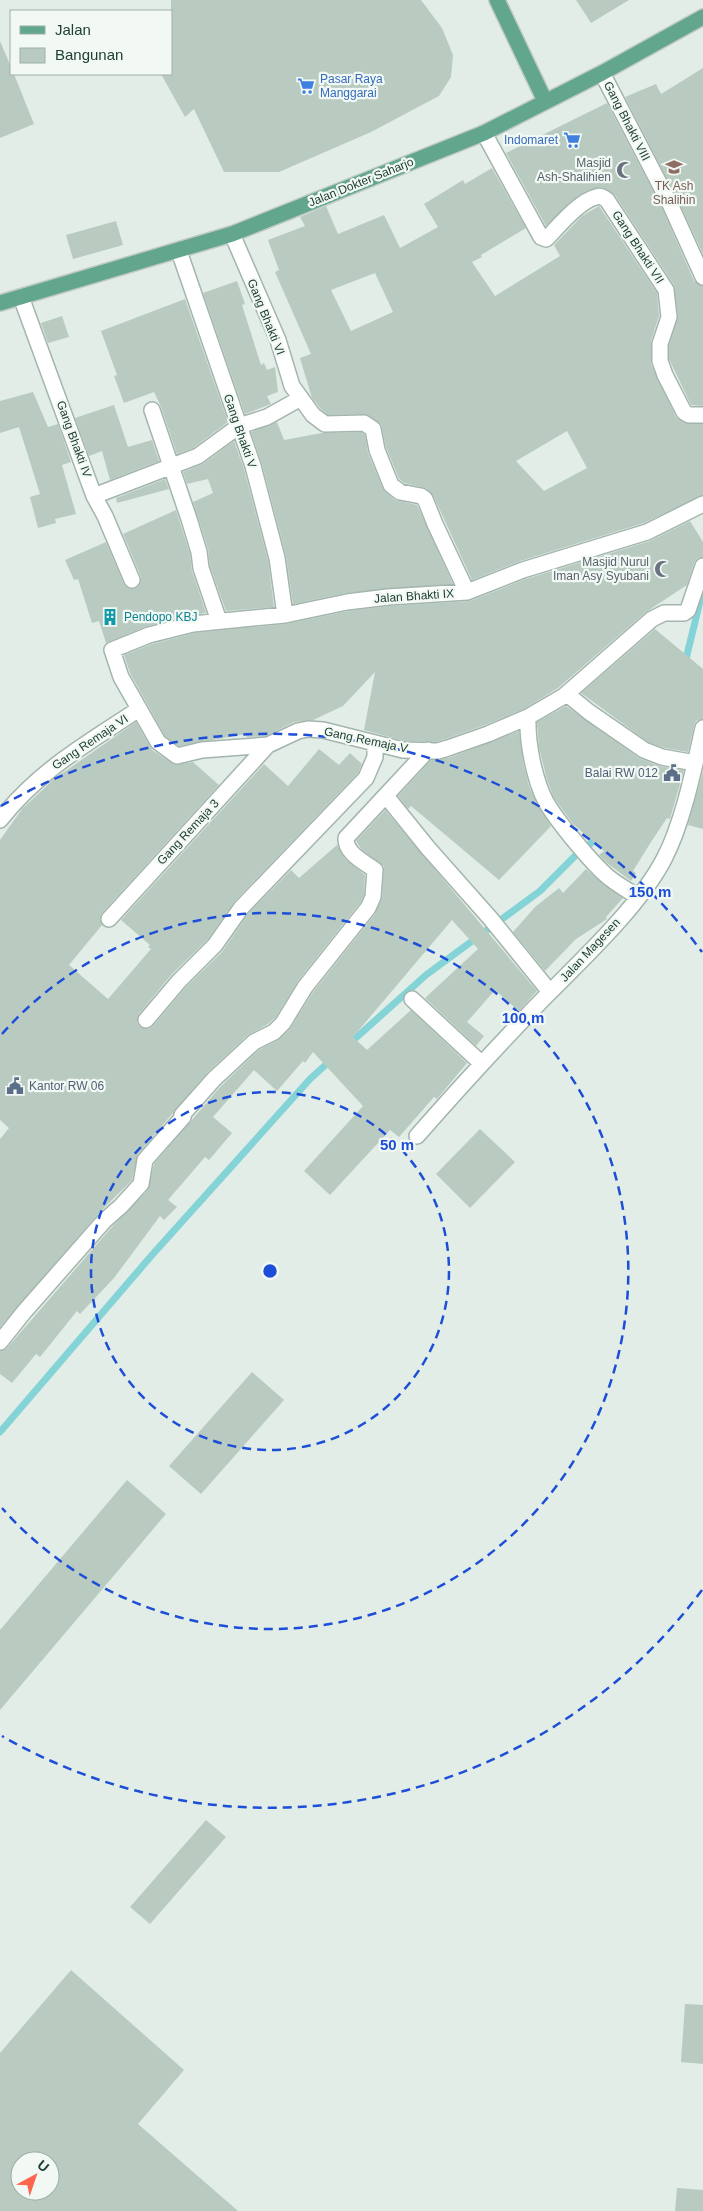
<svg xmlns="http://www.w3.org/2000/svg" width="703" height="2211" font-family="Arial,sans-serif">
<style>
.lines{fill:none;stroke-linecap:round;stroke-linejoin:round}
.stream{stroke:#84d3d7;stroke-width:7}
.building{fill:#b9cbc1;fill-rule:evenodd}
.minor-casing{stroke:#a3b5ad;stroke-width:18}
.primary-casing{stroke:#c1c9c6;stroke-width:18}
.minor{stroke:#fff;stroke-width:15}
.primary{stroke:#61a68d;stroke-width:15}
.ring{fill:none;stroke:#1d4ed8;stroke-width:2.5;stroke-dasharray:9 6}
.labels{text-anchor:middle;stroke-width:4.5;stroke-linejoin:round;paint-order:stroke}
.shop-label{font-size:12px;fill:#366cbe;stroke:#f2f9f4;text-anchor:start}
.street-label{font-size:12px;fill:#203f33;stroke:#f2f9f4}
.worship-label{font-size:12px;fill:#5b616d;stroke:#f2f9f4;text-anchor:end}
.education-label{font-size:12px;fill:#785e54;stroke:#f2f9f4}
.culture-label{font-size:12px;fill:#0d838f;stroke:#f2f9f4;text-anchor:start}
.service-label{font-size:12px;fill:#4e5e75;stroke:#f2f9f4;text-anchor:end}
.centre{fill:#1d4ed8;stroke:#f2f9f4;stroke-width:2.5}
.ring-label{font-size:15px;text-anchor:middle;font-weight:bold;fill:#1d4ed8;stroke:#f2f9f4;stroke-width:4.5;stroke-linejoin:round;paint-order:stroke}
</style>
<rect width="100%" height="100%" fill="#e1ede6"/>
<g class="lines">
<path class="stream" d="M685,663L703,589
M589,845L599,835
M348,1045L426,975L540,891L578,853
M0,1432L152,1255L310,1079L332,1059"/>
</g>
<path class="building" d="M171,0H421L442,28L453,55L451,77L439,96L371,132L279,172H224L194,109L185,117L161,74H171Z
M576,0H629L591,23Z
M0,41L11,67V74H14L34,124L0,138Z
M703,68V254L678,200L625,97L656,84L661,94Z
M607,103L662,208L694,281L703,286V406L691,405L669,359V346L678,316L674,285L615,195L601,187L586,191L570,202L546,226L506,153Z
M492,168L526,228L481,255L482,257L472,262L495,296L560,256L554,245L582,216L599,206L657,293L659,316L651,341V364L676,417L685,423L703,424V495L644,523L520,561L472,580L433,495L426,488L404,483L399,479L386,447L381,424L364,414L328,415L320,408L312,398L300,358L311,354L275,272L279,270L268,240L305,226L300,217L326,206L338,234L384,215L400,248L438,227L424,204L463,180L465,184ZM375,273L393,312L351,331L331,290ZM567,431L587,468L544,491L516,461Z
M116,221L123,245L73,259L66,235Z
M237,281L245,304L242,305L261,365L264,363L267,370L275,367L278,392L267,396L271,404L245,414L203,293Z
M185,299L228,422L193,448L177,454L161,407L154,392L124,403L114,376L117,375L101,331Z
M62,316L69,337L48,343L41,323Z
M33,392L48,427L58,424L71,462L62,465L76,514L55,519L56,523L38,528L30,497L40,494L19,427L0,433V401Z
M114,405L128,447L152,440L159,461L110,480L102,451L89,456L75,418Z
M277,422L284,440L322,433L361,432L365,435L368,453L383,489L395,500L417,505L453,584L346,593L293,604L286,556L262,464L251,432Z
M234,441L244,469L268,560L274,607L226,611L210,566L208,549L193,502L213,493L208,479L187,484L183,472L203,464Z
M165,479L169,489L117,503L116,498Z
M176,510L190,554L192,571L206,613L191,615L147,626L106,643L99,621L92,623L78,579L74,580L65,560L106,542L124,584L130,589L136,588L140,585L141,577L123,534Z
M690,521L703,542V557L697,559L694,563L687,585L646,612L558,688L524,709L485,725L437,742L404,741L364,730L375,672L343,706L313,720L294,722L266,736L247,737L246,734L179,746L165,736L130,673L124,655L152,644L195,633L286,624L349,611L389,606L470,601L526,579L650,541Z
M655,629L703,669V719L696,721L694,726L688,752L665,748L648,742L581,693Z
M566,706L639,758L659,766L684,770L670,819L667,818L651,842L633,871L636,873L631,881L607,863L599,855L604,851L573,824L554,798L547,780L539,747L537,722Z
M136,722L152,750L175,765L193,762L219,785L102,913L100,917L102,925L69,965L108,999L151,949L148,947L150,945L121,920L264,764L288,786L319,749L339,765L350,753L362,764L358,773L234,902L208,939L172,974L139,1014L137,1023L140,1027L149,1029L153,1026L186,987L222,952L248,914L291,870L299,878L337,845L345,859L365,875L364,895L360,903L298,981L276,1017L268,1024L248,1035L207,1073L138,1154L132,1180L97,1215L0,1327V1139L9,1128L0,1120V840L22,809L54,779Z
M519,731L523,762L529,786L538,806L551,826L499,880L411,806L408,809L398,796L431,760L451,757Z
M703,771V829L688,825Z
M385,810L537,991L519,1011L495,990L467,1022L484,1036L476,1046L425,998L478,949L452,920L353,1037L367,1050L411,1010L467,1063L437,1099L434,1097L399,1137L390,1130L330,1195L304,1171L363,1106L313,1052L305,1063L303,1061L277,1091L254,1070L213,1117L232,1133L209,1160L205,1157L168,1200L177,1207L164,1220L160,1216L114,1278L80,1314L77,1311L40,1357L36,1354L12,1383L0,1374V1351L7,1348L111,1228L148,1190L154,1164L221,1086L259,1050L278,1040L290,1029L313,992L375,914L382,898L384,866L362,850L356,841Z
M586,869L605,886L623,898L606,917L607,919L576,939L545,971L513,932L535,907L559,888L563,893Z
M480,1129L515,1162L470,1208L436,1174Z
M252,1372L284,1400L201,1494L169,1466Z
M127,1480L166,1514L0,1710V1630Z
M206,1820L226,1837L150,1924L130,1907Z
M71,1970L184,2070L138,2124L238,2211H0V2053ZM20,2161H50V2191H20Z
M685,2004L703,2005V2064L681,2062Z
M677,2188L703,2190V2211H675Z"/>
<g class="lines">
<g class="minor-casing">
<path id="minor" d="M602,73L670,204L703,277
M484,133L541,237L546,239C558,227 579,201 596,197C600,195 603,197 607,200L666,290L669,317L660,344V361L665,375L684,412L689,415H703
M232,234L278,340L292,386L313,415L325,424L364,423L373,429L377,450L391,485L400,492L421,496L425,499L435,524L467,592
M179,251L253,466L277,558L285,615
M21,297L94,496L105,516L132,580
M152,410L189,519L199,552L201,568L219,621
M94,496L198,456L239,426L267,417L301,398
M703,504L647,532L523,570L467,592L388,597L347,602L285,615L193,624L149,635L112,650L121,677L158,742L177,756L202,750L268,745L298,731L308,729L323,730L403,750L438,751L448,748L488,734L528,717L564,696L652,619L664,613H684L688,610L703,566
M567,694L589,712L644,750L662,757L695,763
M528,717C527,742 534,779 546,802C557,821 590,861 607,876C616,884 628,890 638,897
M386,796L428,848L490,918L550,992
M0,820C39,770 88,743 139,709
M109,919L268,745
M412,999L481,1063
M146,1020L179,981L215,945L241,908L366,778L375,757V743
M417,1136C460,1087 503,1040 548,994C585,957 640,905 664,859C683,823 694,768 703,728
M0,1342L24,1312L104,1221L121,1206L141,1184L145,1160L183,1117L182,1115L214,1079L254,1042L274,1032L283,1023L305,987L368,908L373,897L375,870C364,862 345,853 346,838L428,750"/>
</g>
<g class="primary-casing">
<path id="primary" d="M497,0L545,101
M0,303L232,234L484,133L602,73L703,17"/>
</g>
<use href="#minor" class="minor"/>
<use href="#primary" class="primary"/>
</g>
<g class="ring">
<circle cx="270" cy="1271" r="179"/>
<path d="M2 1034A358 358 0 1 1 2 1508"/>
<path d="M702 1590A537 537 0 0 1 2 1736M1 806A537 537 0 0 1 702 952"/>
</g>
<defs>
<g id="supermarket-bare" transform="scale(1.35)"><path d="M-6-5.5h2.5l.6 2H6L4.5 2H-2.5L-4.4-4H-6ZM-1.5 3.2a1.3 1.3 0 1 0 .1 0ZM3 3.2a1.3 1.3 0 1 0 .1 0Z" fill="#3f7fe0" stroke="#f2f9f4" stroke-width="2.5" paint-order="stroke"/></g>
<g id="school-bare" transform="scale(1.35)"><path d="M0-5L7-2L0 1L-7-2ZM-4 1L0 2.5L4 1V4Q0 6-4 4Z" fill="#8d6e63" stroke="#f2f9f4" stroke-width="2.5" paint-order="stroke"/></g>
<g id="mosque-bare" transform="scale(1.35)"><path d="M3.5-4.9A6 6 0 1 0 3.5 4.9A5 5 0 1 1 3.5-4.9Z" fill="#6b7280" stroke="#f2f9f4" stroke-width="2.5" paint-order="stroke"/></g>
<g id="building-bare" transform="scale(1.35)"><path d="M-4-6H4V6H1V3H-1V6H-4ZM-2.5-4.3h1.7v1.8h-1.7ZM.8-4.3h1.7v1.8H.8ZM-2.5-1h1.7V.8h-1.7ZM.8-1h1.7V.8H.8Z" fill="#0f9aa8" stroke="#f2f9f4" stroke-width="2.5" paint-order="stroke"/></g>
<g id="civic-bare" transform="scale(1.35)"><path d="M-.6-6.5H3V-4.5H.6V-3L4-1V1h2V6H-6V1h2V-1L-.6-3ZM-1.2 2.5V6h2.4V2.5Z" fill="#5c6f8a" stroke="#f2f9f4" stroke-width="2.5" paint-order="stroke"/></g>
</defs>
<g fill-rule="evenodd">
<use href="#supermarket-bare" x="306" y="86"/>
<use href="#supermarket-bare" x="572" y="140"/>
<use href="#school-bare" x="674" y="167"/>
<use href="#mosque-bare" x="625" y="170"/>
<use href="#mosque-bare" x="663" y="569"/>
<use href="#building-bare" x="110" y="617"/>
<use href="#civic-bare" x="672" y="773"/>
<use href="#civic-bare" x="15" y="1086"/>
</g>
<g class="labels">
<g class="shop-label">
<text x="320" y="83">Pasar Raya<tspan x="320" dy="14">Manggarai</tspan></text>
<text x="558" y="144" text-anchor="end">Indomaret</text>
</g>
<g class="street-label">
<text transform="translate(627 121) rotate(63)" y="4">Gang Bhakti VIII</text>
<text transform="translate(361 182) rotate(-22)" y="4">Jalan Dokter Saharjo</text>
<text transform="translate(638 247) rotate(57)" y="4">Gang Bhakti VII</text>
<text transform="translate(266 317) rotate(68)" y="4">Gang Bhakti VI</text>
<text transform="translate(240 431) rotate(71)" y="4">Gang Bhakti V</text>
<text transform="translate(74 439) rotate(70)" y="4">Gang Bhakti IV</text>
<text transform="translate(414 596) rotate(-4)" y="4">Jalan Bhakti IX</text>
<text transform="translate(366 740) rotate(12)" y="4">Gang Remaja V</text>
<text transform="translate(90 742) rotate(-34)" y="4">Gang Remaja VI</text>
<text transform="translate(188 832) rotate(-47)" y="4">Gang Remaja 3</text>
<text transform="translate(590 950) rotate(-47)" y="4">Jalan Magesen</text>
</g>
<g class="worship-label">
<text x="611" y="167">Masjid<tspan x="611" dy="14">Ash-Shalihien</tspan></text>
<text x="649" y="566">Masjid Nurul<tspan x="649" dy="14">Iman Asy Syubani</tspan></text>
</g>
<g class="education-label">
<text x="674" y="190">TK Ash<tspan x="674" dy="14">Shalihin</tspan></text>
</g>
<g class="culture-label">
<text x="124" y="621">Pendopo KBJ</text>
</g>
<g class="service-label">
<text x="658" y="777">Balai RW 012</text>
<text x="29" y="1090" text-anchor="start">Kantor RW 06</text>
</g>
</g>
<circle cx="270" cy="1271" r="8" class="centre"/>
<g class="ring-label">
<text x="650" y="897">150 m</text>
<text x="523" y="1023">100 m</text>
<text x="397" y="1150">50 m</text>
</g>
<rect x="10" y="10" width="162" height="65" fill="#f2f9f4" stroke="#9eafa7"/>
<rect x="20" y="26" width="25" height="8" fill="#61a68d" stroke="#9eafa7"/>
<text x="55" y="35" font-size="15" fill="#203f33">Jalan</text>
<rect x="20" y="48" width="25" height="15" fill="#b9cbc1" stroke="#9eafa7"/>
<text x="55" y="60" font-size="15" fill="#203f33">Bangunan</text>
<g transform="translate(35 2176) rotate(40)"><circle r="24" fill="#f2f9f4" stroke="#9eafa7"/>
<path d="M0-4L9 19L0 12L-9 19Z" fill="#fe654e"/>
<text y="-8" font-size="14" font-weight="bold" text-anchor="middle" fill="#203f33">U</text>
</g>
</svg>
